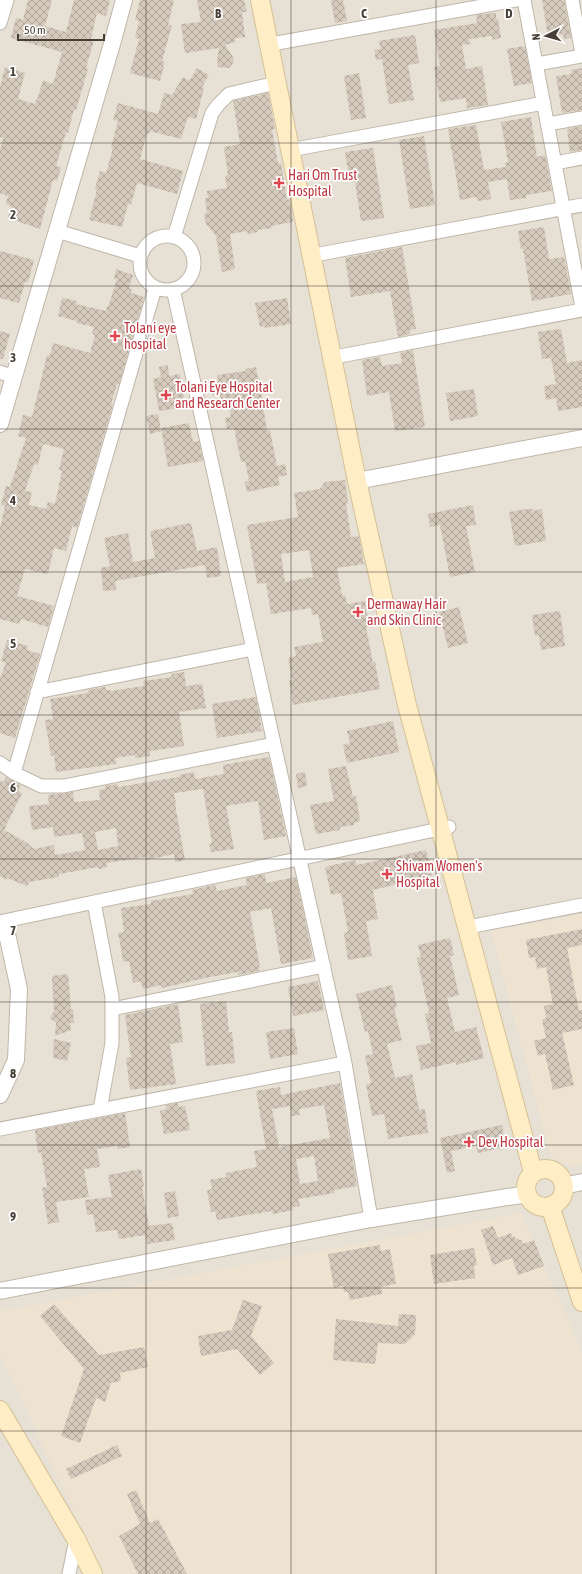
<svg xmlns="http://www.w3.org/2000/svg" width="582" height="1574" font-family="'Asap Condensed',sans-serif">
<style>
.residential{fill:#e7e0d5}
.education{fill:#ede3d0}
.building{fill:url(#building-cross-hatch);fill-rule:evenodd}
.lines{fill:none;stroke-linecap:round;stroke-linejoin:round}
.minor-casing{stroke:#bfb6a9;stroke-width:15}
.tertiary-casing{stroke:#bfb6a9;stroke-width:18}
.secondary-casing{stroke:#d4c096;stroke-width:20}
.minor{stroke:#fff;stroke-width:13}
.tertiary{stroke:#fff;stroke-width:16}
.secondary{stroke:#ffeec5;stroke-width:18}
.grid{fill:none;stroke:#463f36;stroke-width:1;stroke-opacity:0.55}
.health-dot{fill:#e0444e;stroke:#fff;stroke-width:1.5}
.labels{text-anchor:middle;stroke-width:3.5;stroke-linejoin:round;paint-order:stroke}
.health-label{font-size:14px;fill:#be3a42;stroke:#fff;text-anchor:start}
.grid-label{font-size:13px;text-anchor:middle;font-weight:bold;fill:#463f36;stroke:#fff;stroke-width:3.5;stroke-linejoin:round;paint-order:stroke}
</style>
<defs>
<pattern id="building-cross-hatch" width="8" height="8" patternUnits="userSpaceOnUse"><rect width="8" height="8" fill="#d5cabc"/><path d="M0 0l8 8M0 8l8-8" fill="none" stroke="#afa59a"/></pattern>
</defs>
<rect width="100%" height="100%" fill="#f3efe6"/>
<path class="residential" d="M0,0H582V1574H0Z"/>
<path class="education" d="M582,914V1165L572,1167L551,1157L491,931Z
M521,1213L582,1351V1574H103L0,1355V1311Z"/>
<path class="building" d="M28,0H52L45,26L66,32L74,0H110L106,16L97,13L91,39L94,40L86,68L88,69L76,110L74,109L68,133L66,132L56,166L61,167L57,181L53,180L40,229L8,218L11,206L6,204L8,196L0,193V150L3,138L0,137V87L5,67L25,73L18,99L35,104L36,100H37L43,80L53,84L62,52L11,38L16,18L23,20Z
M140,0H174L168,26L172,25L162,61L165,62L160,81L130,73L139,39L135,38L139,21L135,20Z
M197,0H244L247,12H242L245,37L235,38V42L225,45L233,57L234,60L233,63L229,68L218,67L217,60L219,48L185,53L181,24L201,22Z
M331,0H343L347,21L335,23Z
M542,0H564L571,38L564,39L563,34L548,36Z
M496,13V19H498L501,38L492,40V36L469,39L470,44L462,45L466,69L482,66L488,105L467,108L466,98L440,102L434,67L440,66L434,30L477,23L476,15Z
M415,35L419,63L408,65L414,100L389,104L382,59L376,60L374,50L381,49L379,41Z
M525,46L532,83L514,86L507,49Z
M197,68L209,75L202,87L204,88L196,119L188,117L181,139L150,131L149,134L147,133L140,159L183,171L177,194L137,183L131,205L128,204L122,227L89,220L97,190L95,189L100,171L106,173L113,148L111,147L118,121L113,120L118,103L158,114L164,93L172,95L183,77L189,81Z
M582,68V110L562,113L556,76L571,74V70Z
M359,73L366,118L351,120L344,76Z
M268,93L275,129L272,130L278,163H281L287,200L289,199L293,222L271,226L272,228L257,230L258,232L248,234L247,231L230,234L235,269L222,272L216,236L206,224L204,214L207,213L205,198H208L207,191L227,188L225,176L228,175L224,147L240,144L233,101Z
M531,117L537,157L545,155L552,191L526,195V198L510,200L507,179L488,182L491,199L478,201L477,197L460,200L448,129L476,125L484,170L506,167L505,163L508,162L501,122Z
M582,126V150L570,152L567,129Z
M424,136L435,205L410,209L399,140Z
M373,148L384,218L361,221L355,182H350L345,152Z
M544,227L549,259L564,257L571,294L532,301L523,249H521L518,231Z
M402,247L416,329L410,330V334L398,337L390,291L351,297L345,258Z
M0,251L34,260L28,282H25L19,303L0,298Z
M116,269L133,275L129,288L132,289L131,293L144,297L119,385L117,384L111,404H113L77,528L72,526L66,551L54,548L48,574L25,569L17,596L54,606L48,627L21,619L19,624L0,619V528L5,506L1,505L6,486L10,487L26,438L18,436L23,415L32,417L47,355H50L53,343L90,353L95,335L92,334L94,327L77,323V321L58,316L62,298L77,301L76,304L106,311L107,307H108L117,279H114ZM43,444L64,449L59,470L62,471L55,504L48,502L46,509L29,505L32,492L25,491L34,464L38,465Z
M287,298L291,324L265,328L264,326L260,327L255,303Z
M561,329L567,363L582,360V407L558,411L556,398L546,400L544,386L556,384L551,358L542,359L538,332Z
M0,331L10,334L3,359H0Z
M413,350L425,427L395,431L389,392L367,396L362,360L380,357L382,366L402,363L400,353Z
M168,365L169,376L180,374L186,407L159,411L153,379L161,377L159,367Z
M256,367L258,379H259L267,431L270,430L277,466L285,464L287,475L278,477L280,485L247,492L245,482L249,481L245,461L241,462L234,428L227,429L225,418L231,417L228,400L221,401L220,394L212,395L210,383L218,382L217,375L246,371V369Z
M474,389L478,416L450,421L446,393Z
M158,414L161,431L150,434L146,416Z
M189,423L193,442L199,441L203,461L168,467L161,428Z
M345,480L348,503L346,504L351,537L359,536L364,564L337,568L342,595H345L347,604L365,601L369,626L366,627L373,663L375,662L380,689L293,705L289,680H292L288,658L296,656L294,647L323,642L318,614L312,615L311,608L271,614L266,583L257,584L247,525L298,517L294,493L320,489L325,482ZM309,550L313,577L285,582L281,554Z
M473,505L476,525L466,526L475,572L450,577L440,525L430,527L428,514Z
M527,509H533V511L542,509L546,541L515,546L509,512Z
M191,523L197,551L217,547L221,576L207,578L205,565L115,581L116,590L103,591L101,568L110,566L104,538L128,533L133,562L155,558L150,531Z
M459,607L468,643L448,648L439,612Z
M560,611L565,646L541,650L539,635L535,636L532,615Z
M7,640L28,646L27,650L40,654L15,738L0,733V678L6,662L1,661Z
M184,672L186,686L202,684L206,708L179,712L184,746L150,751V756L135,758V755L115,758L116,764L56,772L54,755L51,756L45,720L53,719L50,699L88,693V690L105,687L106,690H111V691L144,686L143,681L172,677L171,674Z
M256,697L262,731L217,738L212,704Z
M393,721L399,752L347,763L343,745L350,743L347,731Z
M269,757L286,836L264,840L258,801L226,806L234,849L211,852L209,844L212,843L203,789L174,793L176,804H175L185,860L175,862L174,854L146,860V857L106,863L107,867L99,869L98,867L59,874V877L29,882L27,886L7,878L6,880L0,876V781L4,782L6,777L21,785L18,791L22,793L4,830L26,842L34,849L54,845L55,855L85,850L82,833L54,837L53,827L32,830L29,806L49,804L48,795L73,792L74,802L100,800L99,790L105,789V786L118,784V787L179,777V775L194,772L195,779L224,774L223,765ZM116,828L118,846L98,850L95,832Z
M346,766L353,797L356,796L360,821L354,823V825L340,827V830L316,834L310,805L334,801L328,769Z
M305,772L307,786L298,788L296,774Z
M426,850L432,876L373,890L378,919L366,921L372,956L348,960L344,933L348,932L341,893L331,895L325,867L355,860L357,865Z
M265,874L266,883L296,877L313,958L281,964L271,908L250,912L260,968H258L259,971L238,975V972L205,978L162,988L161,985L143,989L141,981L133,983L129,961L123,962L121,948L118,933L124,932L121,908L151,904V901L193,894L192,890L215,885L217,891L247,885L246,878Z
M582,929V945L567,948L579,1011L582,1010V1029L562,1033L574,1085L553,1090L545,1054L538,1056L534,1041L546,1038L542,1019L546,1018L544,1006L553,1004L546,967L537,969L535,957L529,958L526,940Z
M450,938L454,955L450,956L459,995L447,998L455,1032L476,1027L484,1058L456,1065V1062L421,1070L416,1046L431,1043L425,1014L429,1013L417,958L421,957L418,945Z
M68,974L71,1009H73L74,1023H70L71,1030L55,1036L56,1023L50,1018L54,1011L52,976Z
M318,981L324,1010L293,1016L288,987Z
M392,985L397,1007L394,1008L402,1040L387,1044L395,1078L412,1074L419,1110L425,1109L428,1133L388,1139L384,1114L372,1116L366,1084L371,1083L365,1056L373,1054L368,1031L365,1032L356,994Z
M226,1001L229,1032H232L235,1063L206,1066L200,1004Z
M178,1004L183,1042L170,1044L176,1084L130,1090L126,1058L131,1057L125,1015Z
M294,1028L298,1054L270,1059L266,1032Z
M54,1039L71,1043L67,1061L53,1058Z
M340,1083L357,1186L334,1190L335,1193L298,1199L300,1206L293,1207V1210L273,1214L272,1211L217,1220L215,1211L211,1212L207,1190L212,1189L210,1180L226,1177V1173L257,1167L254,1151L266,1149L256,1091L280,1087L281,1095ZM324,1105L330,1138L279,1147L272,1109L290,1106L291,1116L300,1115L299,1109ZM314,1156L318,1181L300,1184L296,1159Z
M178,1103V1107L185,1106L190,1130L164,1134L160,1111L167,1109L166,1105Z
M125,1113L130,1147L118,1149L117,1146L97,1149L100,1167L84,1169L89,1197L56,1202L59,1222L48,1224L42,1188L47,1187L41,1152L38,1153L35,1130Z
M502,1125L506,1147L478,1153L476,1146L451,1151L455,1171L447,1173L440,1138Z
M141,1169L144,1187H142L149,1226L172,1223L175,1240L147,1244L145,1235L119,1239L117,1230L96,1232L93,1214L87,1215L85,1200L112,1197L108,1175Z
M175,1191L179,1216L168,1218L164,1193Z
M493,1226L498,1238L511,1233L513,1237H515L516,1239L518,1238L519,1240H521L523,1244L534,1240L544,1266L518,1275L512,1258L493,1265L481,1230Z
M380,1245L381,1251L390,1249L396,1284L381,1287L382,1294L350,1300L348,1292H344L343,1286L334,1288L328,1254Z
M474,1248L477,1265L474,1266L475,1278L434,1284L430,1255Z
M243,1300L262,1306L251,1336L274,1363L260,1375L237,1349L201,1356L198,1336L232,1330Z
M54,1304L99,1355L144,1347L148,1367L120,1373L121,1381L111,1383L105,1402L96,1398L80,1443L61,1436L84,1369L40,1316Z
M399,1314L416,1315L415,1334L405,1344L378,1343L375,1364L333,1360L336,1319L398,1326Z
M117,1445L122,1456L71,1479L66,1469Z
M136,1490L150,1523L158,1519L187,1574H138L119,1536L140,1524L127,1494Z"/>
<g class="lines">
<g class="minor-casing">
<path id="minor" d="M524,0L582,307
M572,0L582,53
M0,23L7,0
M277,43L516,0
M537,64L582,56
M548,124L582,118
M290,150L544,103
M555,163L582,158
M57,231L140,256
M140 263a27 27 0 1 1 54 0a27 27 0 1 1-54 0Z
M174,237L212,113L218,105L229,94L276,83
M320,254L582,205
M173,289L345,1063L371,1219
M340,356L582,310
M0,372L14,377
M37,692L253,649
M0,763L14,773L41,786H64L274,744
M14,773L155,288
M94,902L112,997V1043L100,1110
M0,922L449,827
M468,927L582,905
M112,1009L324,966
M0,1129L345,1063
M69,1574L76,1539"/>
</g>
<g class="tertiary-casing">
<path id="tertiary" d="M0,424L112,44L124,0
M357,481L582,438
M0,925L7,934L19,989L16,1060L0,1095
M563,1186L582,1182
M0,1291L371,1219L527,1194"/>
</g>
<g class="secondary-casing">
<path id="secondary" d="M260,0L357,481L407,705L533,1172
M526 1188a19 19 0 1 1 38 0a19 19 0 1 1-38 0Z
M550,1206L582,1302
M0,1410L76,1539L93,1574"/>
</g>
<use href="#minor" class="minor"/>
<use href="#tertiary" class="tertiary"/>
<use href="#secondary" class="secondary"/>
</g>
<path class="grid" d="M146,0V1574M291,0V1574M436,0V1574M0,143H582M0,286H582M0,429H582M0,572H582M0,715H582M0,859H582M0,1002H582M0,1145H582M0,1288H582M0,1431H582"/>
<g class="health-dot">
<path d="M277 177h4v4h4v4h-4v4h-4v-4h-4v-4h4z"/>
<path d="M113 330h4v4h4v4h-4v4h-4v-4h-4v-4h4z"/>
<path d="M164 389h4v4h4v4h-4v4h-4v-4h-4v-4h4z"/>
<path d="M356 606h4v4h4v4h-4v4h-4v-4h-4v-4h4z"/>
<path d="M385 868h4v4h4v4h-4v4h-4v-4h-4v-4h4z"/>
<path d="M467 1136h4v4h4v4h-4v4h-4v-4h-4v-4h4z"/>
</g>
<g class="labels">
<g class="health-label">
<text x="288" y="180">Hari Om Trust<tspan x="288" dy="16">Hospital</tspan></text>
<text x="124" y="333">Tolani eye<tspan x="124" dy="16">hospital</tspan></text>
<text x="175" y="392">Tolani Eye Hospital<tspan x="175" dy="16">and Research Center</tspan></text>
<text x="367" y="609">Dermaway Hair<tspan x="367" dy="16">and Skin Clinic</tspan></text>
<text x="396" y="871">Shivam Women's<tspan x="396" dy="16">Hospital</tspan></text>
<text x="478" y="1147">Dev Hospital</text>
</g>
</g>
<g class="grid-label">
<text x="218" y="18">B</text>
<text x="364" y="18">C</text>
<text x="509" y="18">D</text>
<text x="13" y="76">1</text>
<text x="13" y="219">2</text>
<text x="13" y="362">3</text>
<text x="13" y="505">4</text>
<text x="13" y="648">5</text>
<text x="13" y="792">6</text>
<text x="13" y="935">7</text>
<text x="13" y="1078">8</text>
<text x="13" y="1221">9</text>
</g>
<g transform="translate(546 36) rotate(264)" stroke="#ffffff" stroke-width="3" paint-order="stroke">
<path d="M0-3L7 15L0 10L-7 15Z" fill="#463f36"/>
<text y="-6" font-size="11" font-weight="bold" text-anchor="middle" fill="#463f36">N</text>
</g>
<path d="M18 34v6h86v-6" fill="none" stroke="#463f36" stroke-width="2"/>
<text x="24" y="34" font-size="12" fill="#463f36" stroke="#ffffff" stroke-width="3" paint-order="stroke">50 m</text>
</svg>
